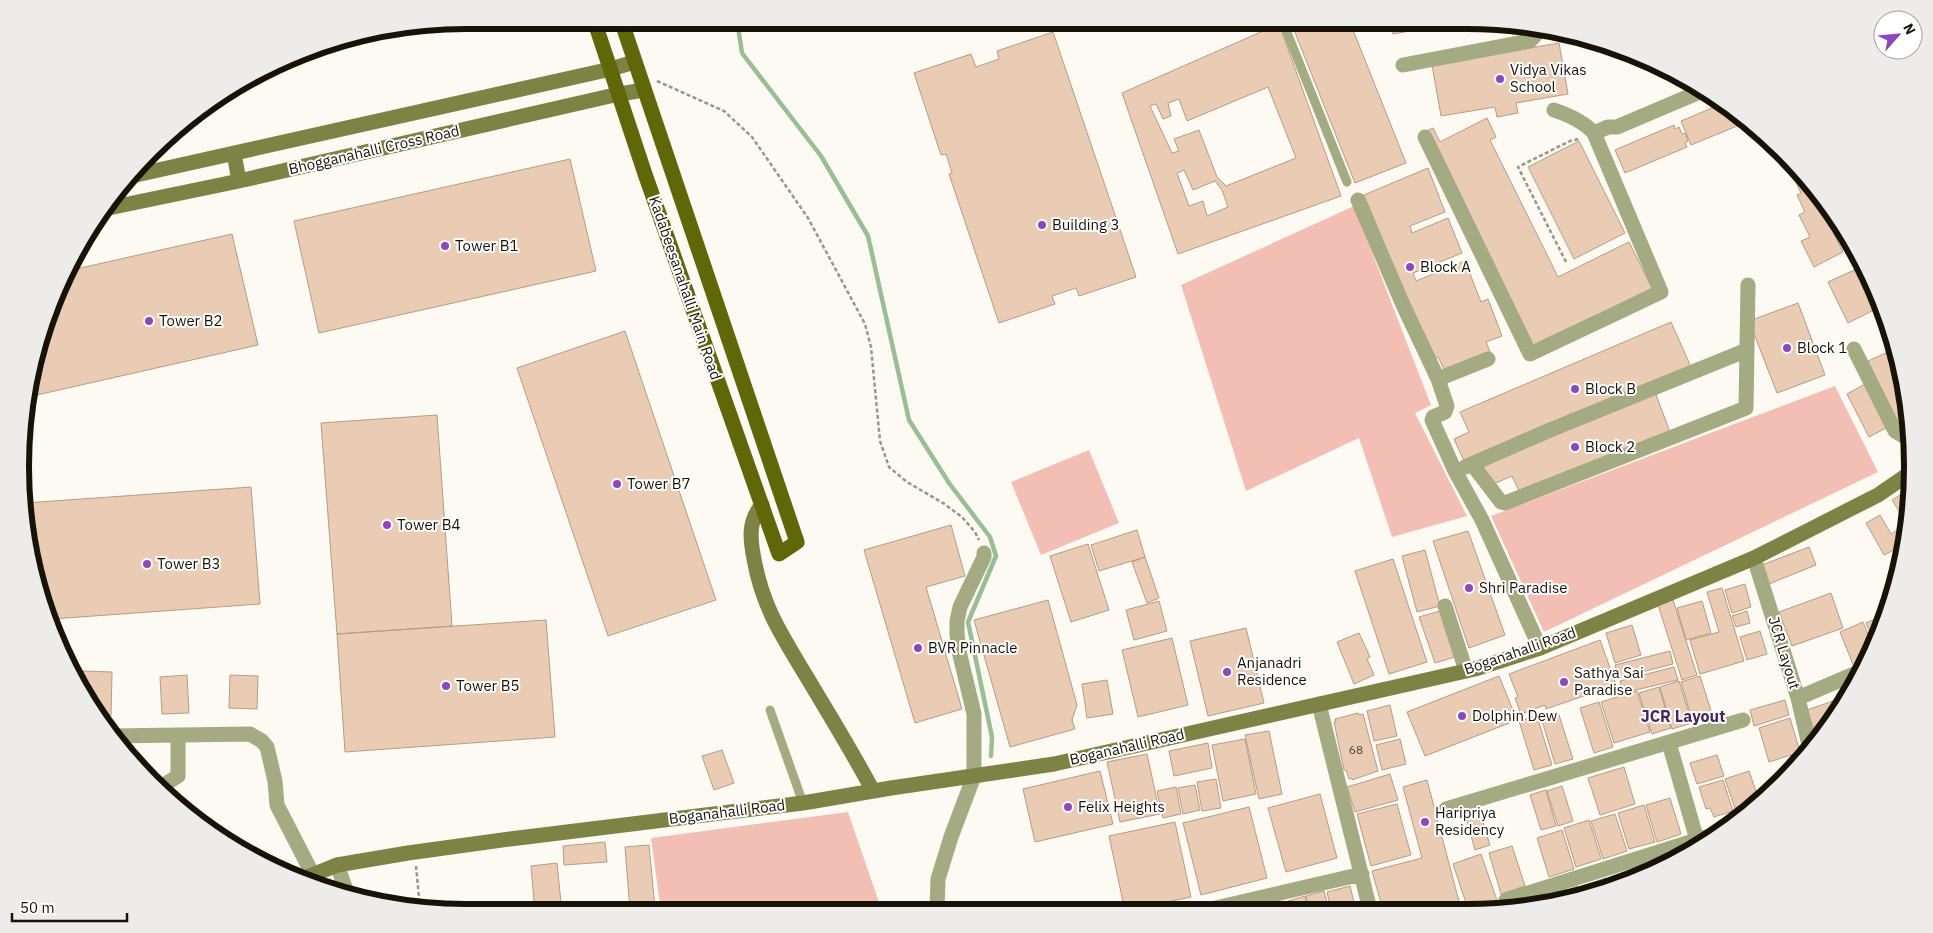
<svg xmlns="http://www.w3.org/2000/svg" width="1933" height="933" font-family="'IBM Plex Sans',sans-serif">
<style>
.green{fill:#f3bfb4}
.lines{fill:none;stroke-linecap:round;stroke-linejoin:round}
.stream{stroke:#9abd96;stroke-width:4.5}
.building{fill:#eaccb5;stroke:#b79b84;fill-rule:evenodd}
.path{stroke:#99958c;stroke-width:2.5;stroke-dasharray:4 2.5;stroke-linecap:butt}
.lane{stroke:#a4aa81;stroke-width:9}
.street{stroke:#a4aa81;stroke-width:15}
.secondary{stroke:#7c8345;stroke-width:15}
.primary{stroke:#5f6709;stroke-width:15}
.poi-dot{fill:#8f48bb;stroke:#fff;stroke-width:2}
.labels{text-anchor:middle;stroke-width:4;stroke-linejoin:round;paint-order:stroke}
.number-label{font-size:12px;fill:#4c4132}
.poi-label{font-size:15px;fill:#181307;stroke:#fff;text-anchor:start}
.street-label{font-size:15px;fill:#181307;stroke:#fff}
.neighbourhood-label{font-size:16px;font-weight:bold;fill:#48265e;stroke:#fff}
.rim{fill:none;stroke:#181307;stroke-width:6}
</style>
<rect width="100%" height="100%" fill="#fdfaf3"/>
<path class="green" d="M1354,206L1431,405L1415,413L1467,516L1392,537L1359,438L1246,491L1181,285Z
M1835,386L1878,472L1544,632L1491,516Z
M1089,450L1119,523L1041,555L1011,482Z
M848,812L882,911L661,912L651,838Z"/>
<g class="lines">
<path class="stream" d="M737,20L742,53L821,156L868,236L909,420L949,483L990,537L996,556L968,622L992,737L991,756"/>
</g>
<path class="building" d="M1290,20H1349L1406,163L1355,183Z
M1390,20H1437L1438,26L1393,34Z
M1279,24L1341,196L1178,254L1122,93ZM1268,87L1296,158L1226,186L1217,177L1199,130L1174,139L1179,151L1172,153L1150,106L1156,104L1163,119L1171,116L1168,103L1179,99L1187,121ZM1184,170L1193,190L1215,181L1222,190L1228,207L1207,216L1203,201L1189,206L1177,173Z
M1053,32L1136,277L1079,296L1076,288L1052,296L1055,304L999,323L949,174L952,173L946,154L941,155L914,73L971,54L976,67L999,59L997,51Z
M1559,43L1568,94L1516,103L1518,113L1497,117L1495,107L1441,116L1432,65Z
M1724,103L1728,107L1737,126L1691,145L1681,121Z
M1487,118L1496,137L1490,140L1558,277L1629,242L1652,288L1532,348L1424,132L1433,128L1440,142Z
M1674,125L1675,129L1679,127L1682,134L1685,133L1688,141L1685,143L1687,147L1625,173L1615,150Z
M1579,141L1625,233L1574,259L1528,167Z
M570,159L596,271L319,333L294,221Z
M1428,168L1445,212L1410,226L1412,233L1448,218L1462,253L1413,273L1416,281L1465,261L1481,302L1488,299L1502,336L1486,342L1490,352L1444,369L1438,357L1431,360L1364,195Z
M1802,175L1837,218L1828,222L1843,252L1814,267L1801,241L1810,237L1799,215L1805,212L1797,195L1801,193L1794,178Z
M232,234L258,345L28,397L29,379L54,296L67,271Z
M1863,266L1879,296L1882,306L1848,323L1828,282Z
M1798,303L1825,375L1777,393L1749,321Z
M1671,322L1691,367L1465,463L1454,439L1469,432L1460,412Z
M625,331L716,600L608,636L517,368Z
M1892,350L1900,364L1904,380L1910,431L1903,434L1868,361Z
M1867,383L1890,426L1869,437L1847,394Z
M1655,392L1670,432L1519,491L1512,476L1491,485L1482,462Z
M437,415L452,626L337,634L321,423Z
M251,487L260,604L52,619L24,524L25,503Z
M1911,488L1908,517L1904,519L1892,500Z
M1880,515L1891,534L1896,531L1904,545L1884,555L1866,523Z
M951,525L965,576L926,587L962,709L915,723L864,550Z
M1137,530L1145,557L1099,571L1091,545Z
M1468,531L1505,635L1469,648L1433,541Z
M1088,544L1109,610L1071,622L1050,556Z
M1809,547L1816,565L1769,584L1762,565Z
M1425,550L1440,606L1417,612L1402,556Z
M1145,557L1159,598L1147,603L1132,562Z
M1393,559L1427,662L1389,674L1355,571Z
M1745,584L1751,607L1732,613L1725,590Z
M1722,588L1744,661L1700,674L1690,640L1719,632L1707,592Z
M1831,593L1843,628L1792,646L1779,612Z
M1048,600L1077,705L1072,720L1075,729L1010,747L974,620Z
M1673,600L1697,675L1682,680L1658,605Z
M1159,601L1167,631L1134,640L1126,610Z
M1702,601L1711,633L1686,640L1677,608Z
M1440,611L1455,657L1435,663L1419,617Z
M1747,611L1750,623L1736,627L1732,616Z
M1886,614L1879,638L1875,644L1866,623Z
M546,620L555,737L345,752L337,634Z
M1863,622L1873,647L1864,663L1854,667L1840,632Z
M1632,625L1641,655L1615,663L1606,633Z
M1246,628L1264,703L1208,716L1190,641Z
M1760,631L1767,654L1747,660L1740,637Z
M1359,633L1370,657L1367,659L1374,675L1354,684L1337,642Z
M1172,638L1188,705L1138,717L1122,650Z
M1600,640L1618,690L1603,695L1601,690L1546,709L1545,705L1521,714L1515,698L1518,697L1509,674Z
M1670,651L1673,664L1619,678L1615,665Z
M1674,667L1678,680L1623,693L1620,681Z
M83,671L112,672L111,716L98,715L83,691Z
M187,675L189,713L162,714L160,677Z
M230,675L258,676L257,709L229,708Z
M1499,676L1517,720L1425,756L1407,712Z
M1700,676L1713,717L1693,723L1681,682Z
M1107,680L1113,714L1087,718L1082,684Z
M1679,681L1692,723L1672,729L1660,687Z
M1659,687L1671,728L1652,734L1639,693Z
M1637,691L1650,732L1614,743L1601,702Z
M1785,700L1789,715L1754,726L1750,710Z
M1833,701L1837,711L1829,724L1814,729L1807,710Z
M1599,702L1613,747L1594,753L1580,708Z
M1390,705L1397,736L1374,741L1367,711Z
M1558,712L1573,759L1555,764L1541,717Z
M1358,713L1359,715L1363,714L1378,771L1352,780V778L1349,779L1346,770H1344L1334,722H1336L1335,719Z
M1537,716L1552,765L1534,770L1519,721Z
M1790,718L1800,752L1769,762L1759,728Z
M1828,725L1821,739L1817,742L1813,731Z
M1269,731L1282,794L1259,799L1245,735Z
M1245,739L1256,794L1223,801L1212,745Z
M1400,739L1406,764L1382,770L1376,745Z
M1208,743L1212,768L1174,776L1169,751Z
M722,750L734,783L714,790L702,756Z
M1147,754L1160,814L1120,822L1107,762Z
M1717,755L1724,776L1697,784L1690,763Z
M1624,767L1635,804L1600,815L1588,778Z
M1100,771L1113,824L1035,842L1023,789Z
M1749,771L1759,800L1743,816L1738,817L1725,779Z
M1390,774L1398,800L1355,812L1347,787Z
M1216,779L1221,808L1202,811L1197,782Z
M1427,780L1461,909L1383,910L1372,871L1422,858L1403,787Z
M1723,780L1733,811L1714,817L1710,808L1706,809L1699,787Z
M1195,785L1200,810L1183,814L1178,788Z
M1562,786L1573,821L1558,826L1547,791Z
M1176,787L1181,814L1163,818L1157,791Z
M1546,790L1556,826L1541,830L1530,795Z
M1320,794L1337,858L1286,872L1268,808Z
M1670,798L1681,834L1657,842L1646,805Z
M1397,804L1411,855L1371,866L1357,814Z
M1644,805L1655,842L1629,849L1618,813Z
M1249,807L1267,878L1201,895L1183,823Z
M1479,810L1490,845L1475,850L1465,814Z
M1615,814L1627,851L1603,859L1591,821Z
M1589,820L1601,859L1576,867L1564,828Z
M1175,822L1191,897L1125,911L1109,836Z
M1562,830L1574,869L1549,877L1537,838Z
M605,842L607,862L564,865L563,846Z
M649,845L655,908L630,910L625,847Z
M1512,846L1525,886L1501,894L1489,853Z
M1481,854L1500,909H1468L1453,864Z
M557,863L562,913H535L531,866Z
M1660,863V866L1639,878L1637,870Z
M1606,878L1609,887L1585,893L1582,886Z
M1350,886L1356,910H1331L1327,892Z
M1578,886L1581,894L1556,901L1554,895Z
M1324,891L1329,910H1309L1306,896Z
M1305,896L1308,910H1287L1285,902Z
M1552,897L1553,902L1525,909H1518Z
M1283,901L1285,910H1265L1264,906Z"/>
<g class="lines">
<path class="path" d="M657,81L724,111L752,137L808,218L865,324L871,347L880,441L889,467L907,482L943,503L962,517L975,532L979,540
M1566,262L1518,167L1570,141L1579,139
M416,866L420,908"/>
<path class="lane" d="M1282,20L1347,182
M770,710L803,803"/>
<path class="street" d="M1403,65L1530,41L1540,30V27
M1594,133L1608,127H1617L1704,90
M1425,137L1530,354L1661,292L1594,133C1583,121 1569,115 1554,110
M1358,200L1404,307L1438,379L1447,406L1445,412L1433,417L1432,420L1455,471L1482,520L1540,648
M1854,349L1895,431L1907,438L1911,444
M1438,379L1488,359
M1472,464L1501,502L1505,503L1746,408L1748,285
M1465,467L1550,430L1747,350
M1754,558L1798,698L1810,749
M1445,606L1466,671
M1798,698L1859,672
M1319,704L1370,910
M111,736L250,734L262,741L267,747L275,781L277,805L313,875
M1669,743L1697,840
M159,788L178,776V735
M1446,809L1743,720
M337,865L348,895
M1506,900L1716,834
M1207,910L1362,874
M937,911L938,879L951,837L974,776V714L959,651L957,634V621L960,607L984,557V553"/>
<path class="secondary" d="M234,153L239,181
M136,175L611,69L634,62
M104,209L239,181L619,94L644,90
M762,505C748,521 750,539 754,559C763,609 783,637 808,679C830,716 853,753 873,791
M300,880L337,865L408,853L510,839L803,803L891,788L1054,764L1475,669L1540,648L1754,558L1878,495L1913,471"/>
<path class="primary" d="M594,20L645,174L779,554L797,542L621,20"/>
</g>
<g class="poi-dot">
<circle cx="1500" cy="79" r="5"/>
<circle cx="1042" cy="225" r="5"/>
<circle cx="445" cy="246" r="5"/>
<circle cx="1410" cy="267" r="5"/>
<circle cx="149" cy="321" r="5"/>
<circle cx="1787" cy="348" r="5"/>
<circle cx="1575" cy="389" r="5"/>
<circle cx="1575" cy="447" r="5"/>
<circle cx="617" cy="484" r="5"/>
<circle cx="387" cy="525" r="5"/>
<circle cx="147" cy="564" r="5"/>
<circle cx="1469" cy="588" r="5"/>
<circle cx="918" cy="648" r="5"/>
<circle cx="1227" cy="672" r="5"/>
<circle cx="1564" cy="682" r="5"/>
<circle cx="446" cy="686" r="5"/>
<circle cx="1462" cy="716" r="5"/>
<circle cx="1068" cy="807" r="5"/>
<circle cx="1425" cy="822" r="5"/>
</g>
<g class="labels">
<g class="number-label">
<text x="1356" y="754">68</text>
</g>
<g class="poi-label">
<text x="1510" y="75">Vidya Vikas<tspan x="1510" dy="17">School</tspan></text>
<text x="1052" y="230">Building 3</text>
<text x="455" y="251">Tower B1</text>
<text x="1420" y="272">Block A</text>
<text x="159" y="326">Tower B2</text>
<text x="1797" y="353">Block 1</text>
<text x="1585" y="394">Block B</text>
<text x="1585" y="452">Block 2</text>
<text x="627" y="489">Tower B7</text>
<text x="397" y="530">Tower B4</text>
<text x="157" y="569">Tower B3</text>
<text x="1479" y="593">Shri Paradise</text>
<text x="928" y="653">BVR Pinnacle</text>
<text x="1237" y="668">Anjanadri<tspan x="1237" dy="17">Residence</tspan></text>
<text x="1574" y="678">Sathya Sai<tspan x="1574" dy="17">Paradise</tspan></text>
<text x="456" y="691">Tower B5</text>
<text x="1472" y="721">Dolphin Dew</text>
<text x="1078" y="812">Felix Heights</text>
<text x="1435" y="818">Haripriya<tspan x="1435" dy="17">Residency</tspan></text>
</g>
<g class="street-label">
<text transform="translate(374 150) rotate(-13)" y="5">Bhogganahalli Cross Road</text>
<text transform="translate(685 288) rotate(71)" y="5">Kadabeesanahalli Main Road</text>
<text transform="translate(1520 651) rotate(-19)" y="5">Boganahalli Road</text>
<text transform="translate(1784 653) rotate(73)" y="5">JCR Layout</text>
<text transform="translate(1127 747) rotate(-13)" y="5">Boganahalli Road</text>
<text transform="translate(727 812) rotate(-7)" y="5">Boganahalli Road</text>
</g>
<g class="neighbourhood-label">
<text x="1683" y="722">JCR Layout</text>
</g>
</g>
<path d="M0 0H1933V933H0ZM466 29H1467A437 437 0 0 1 1904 466V467A437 437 0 0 1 1467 904H466A437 437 0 0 1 29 467V466A437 437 0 0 1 466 29Z" fill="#edeceb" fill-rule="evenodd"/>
<path class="rim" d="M466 29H1467A437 437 0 0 1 1904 466V467A437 437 0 0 1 1467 904H466A437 437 0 0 1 29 467V466A437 437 0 0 1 466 29Z"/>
<g transform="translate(1898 35) rotate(63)"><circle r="24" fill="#ffffff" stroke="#a3a19c"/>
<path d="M0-4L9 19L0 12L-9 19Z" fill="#8f48bb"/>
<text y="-8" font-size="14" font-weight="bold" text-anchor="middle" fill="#181307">N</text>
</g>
<path d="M12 913v8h115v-8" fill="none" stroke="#181307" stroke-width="2.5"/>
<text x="20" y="913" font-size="15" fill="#181307" stroke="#ffffff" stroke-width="4" paint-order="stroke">50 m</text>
</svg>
